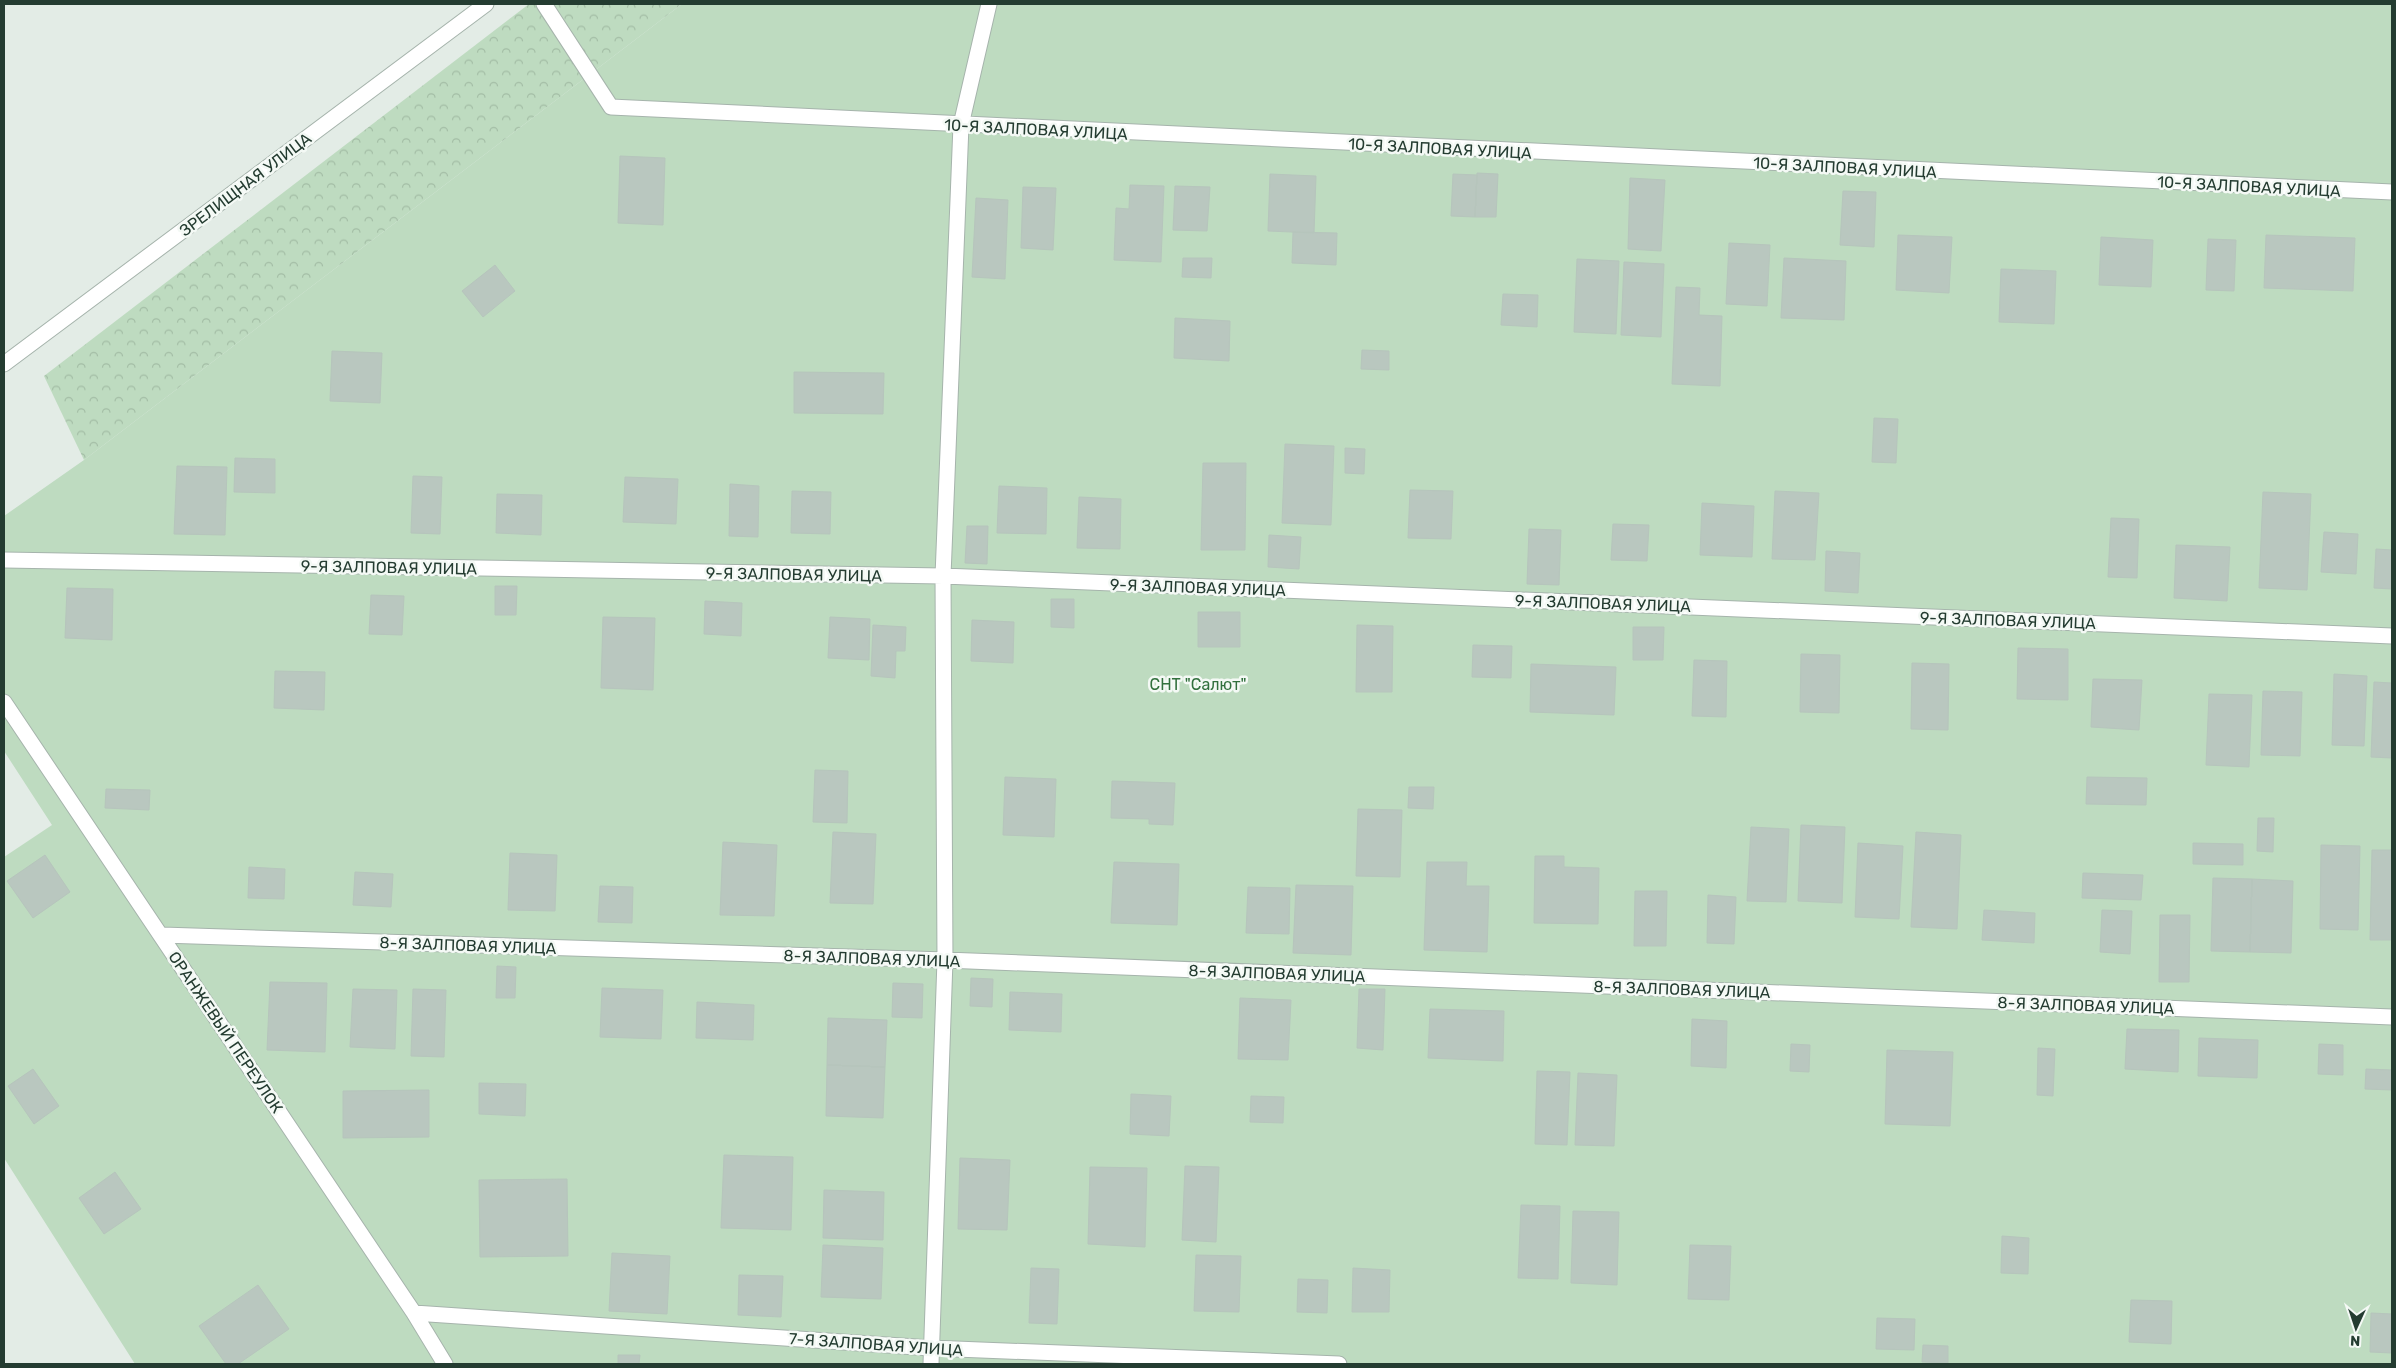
<svg xmlns="http://www.w3.org/2000/svg" width="2396" height="1368" font-family="Rubik,sans-serif">
<style>
.green{fill:#bedbc0}
.forest{fill:url(#forest-crowns)}
.building{fill:#b9c7bf;stroke:#b6c5bc}
.lines{fill:none;stroke-linecap:round;stroke-linejoin:round}
.minor-casing{stroke:#a6b4ac;stroke-width:17}
.minor{stroke:#fff;stroke-width:15}
.labels{text-anchor:middle;stroke-width:5;stroke-linejoin:round;paint-order:stroke}
.street-label{font-size:16px;fill:#243c31;stroke:#f4f9f5}
.park-label{font-size:16px;fill:#31703d;stroke:#f4f9f5}
</style>
<defs>
<pattern id="forest-crowns" width="20" height="18" patternUnits="userSpaceOnUse" patternTransform="scale(1.25)"><rect width="20" height="18" fill="#bedbc0"/><path d="M2 6a3 3 0 1 1 6 0M12 15a3 3 0 1 1 6 0" fill="none" stroke="#a3bda5"/></pattern>
</defs>
<rect width="100%" height="100%" fill="#e3ece6"/>
<path class="green" d="M682,4H2392V1364H135L4,1158V857L52,825L4,751V516L84,460Z"/>
<path class="forest" d="M529,4H682L84,460L44,376Z"/>
<path class="building" d="M620,156L665,158L663,225L618,223Z
M1477,173L1498,174L1496,217H1475Z
M1270,174L1316,176L1314,233L1268,231Z
M1453,174L1477,175L1475,217L1451,216Z
M1630,178L1665,180L1661,251L1628,249Z
M1130,185L1164,186L1161,262L1114,260L1116,208L1129,209Z
M1175,186L1210,187L1207,231L1173,230Z
M1023,187L1056,188L1053,250L1021,248Z
M1843,191L1876,192L1874,247L1840,245Z
M976,198L1008,200L1005,279L972,277Z
M1293,232L1337,233L1336,265L1292,263Z
M1898,235L1952,237L1949,293L1896,290Z
M2266,235L2355,238L2353,291L2264,288Z
M2101,237L2153,240L2151,287L2099,285Z
M2208,239L2236,240L2234,291L2206,290Z
M1729,243L1770,245L1767,306L1726,304Z
M1183,258H1212L1211,278L1182,277Z
M1784,258L1846,261L1844,320L1781,318Z
M1577,259L1619,261L1616,334L1574,332Z
M1624,262L1664,264L1661,337L1621,335Z
M495,265L515,291L483,317L462,291Z
M2001,269L2056,271L2054,324L1999,322Z
M1676,287L1700,288L1699,315L1722,316L1720,386L1672,384Z
M1503,294L1538,295L1537,327L1501,325Z
M1175,318L1230,321L1229,361L1174,358Z
M1362,350L1389,351V370L1361,369Z
M332,351L382,353L380,403L330,401Z
M794,372L884,373L883,414L794,413Z
M1874,418L1898,419L1896,463L1872,462Z
M1285,444L1334,446L1331,525L1282,523Z
M1345,448L1365,449L1364,474L1345,473Z
M235,458L275,459V493L234,492Z
M1203,463H1246L1245,550H1201Z
M177,466L227,467L225,535L174,534Z
M413,476L442,477L440,534L411,533Z
M625,477L678,479L676,524L623,522Z
M730,484L759,486L758,537L729,536Z
M999,486L1047,488L1046,534L997,533Z
M1410,490L1453,491L1451,539L1408,538Z
M792,491L831,492L830,534L791,533Z
M1775,491L1819,493L1815,560L1772,559Z
M2263,492L2311,494L2307,590L2259,588Z
M497,494L542,495L541,535L496,533Z
M1079,497L1121,499L1120,549L1077,548Z
M1702,503L1754,506L1752,557L1700,555Z
M2111,518L2139,519L2137,578L2108,577Z
M1613,524L1649,525L1647,561L1611,560Z
M967,526H988L987,564L965,563Z
M1529,529L1561,530L1559,585L1527,584Z
M2324,532L2358,534L2356,574L2321,572Z
M1269,535L1301,537L1299,569L1268,567Z
M2176,545L2230,547L2227,601L2174,598Z
M2376,549L2392,550V589L2374,588Z
M1826,551L1860,553L1858,593L1825,591Z
M495,586H517L516,615H495Z
M67,588L113,589L112,640L65,638Z
M371,595L404,596L402,635L369,634Z
M1051,599H1074V628L1051,627Z
M705,601L742,603L741,636L704,634Z
M1198,612H1240V647H1198Z
M603,617L655,618L653,690L601,688Z
M830,617L870,619L869,660L828,658Z
M972,620L1014,622L1013,663L971,661Z
M873,625L906,627L905,651H896L895,678L871,676Z
M1357,625L1393,626L1392,692H1356Z
M1633,627H1664L1663,660H1633Z
M1473,645L1512,646L1511,678L1472,677Z
M2018,648L2068,649V700L2017,699Z
M1801,654L1840,655L1839,713L1800,712Z
M1694,660L1727,661L1726,717L1692,716Z
M1912,663L1949,664L1948,730L1911,729Z
M1531,664L1616,667L1614,715L1530,712Z
M275,671L325,672L324,710L274,708Z
M2334,674L2367,676L2364,746L2332,745Z
M2093,679L2142,680L2139,730L2091,727Z
M2374,682L2392,683V758L2371,757Z
M2263,691L2302,692L2300,756L2261,755Z
M2209,694L2252,695L2249,767L2206,765Z
M815,770L848,771L847,823L813,822Z
M1005,777L1056,779L1054,837L1003,835Z
M2087,777L2147,778L2146,805L2086,804Z
M1112,781L1175,783L1173,825L1149,824V819L1111,818Z
M1409,787H1434L1433,809L1408,808Z
M106,789L150,790L149,810L105,808Z
M1358,809L1402,810L1400,877L1356,876Z
M2258,818H2274L2273,852L2257,851Z
M1801,825L1845,827L1842,903L1798,901Z
M1751,827L1789,829L1786,902L1747,901Z
M833,832L876,834L873,904L830,903Z
M1916,832L1961,835L1957,929L1911,927Z
M723,842L777,845L774,916L720,915Z
M1858,843L1903,846L1899,919L1855,917Z
M2193,843L2243,844V865L2193,864Z
M2321,845L2360,846L2358,930L2320,929Z
M2372,850H2392V940H2370Z
M510,853L557,855L555,911L508,910Z
M45,855L70,892L33,918L7,881Z
M1535,856H1564V867L1599,868L1598,924L1534,923Z
M1114,862L1179,864L1177,925L1111,923Z
M1427,862H1467L1466,886H1489L1487,952L1424,950Z
M249,867L285,869L284,899L248,898Z
M355,872L393,874L391,907L353,905Z
M2083,873L2143,875L2141,900L2082,898Z
M2213,878L2252,879L2250,952L2211,951Z
M2252,879L2293,881L2291,953L2250,952Z
M1296,885L1353,886L1351,955L1293,953Z
M600,886L633,887L632,923L598,922Z
M1248,887L1290,888L1289,934L1246,933Z
M1635,891H1667L1666,946H1634Z
M1708,895L1736,897L1734,944L1707,943Z
M1984,910L2035,913L2034,943L1982,940Z
M2102,910L2132,911L2130,954L2100,952Z
M2160,915H2190L2189,982H2159Z
M497,966L516,967L515,998H496Z
M971,978L993,979L992,1007L970,1006Z
M270,982L327,983L325,1052L267,1050Z
M893,983L923,984L922,1018L892,1017Z
M602,988L663,990L661,1039L600,1037Z
M353,989L397,990L395,1049L350,1047Z
M413,989L446,990L444,1057L411,1056Z
M1359,989H1385L1383,1050L1357,1048Z
M1010,992L1062,994L1061,1032L1009,1030Z
M1240,998L1291,1000L1288,1060L1238,1059Z
M697,1002L754,1005L753,1040L696,1038Z
M1430,1009L1504,1011L1503,1061L1428,1058Z
M828,1018L887,1020L885,1067L827,1065Z
M1692,1019L1727,1021L1726,1068L1691,1066Z
M2127,1029L2179,1030L2178,1072L2125,1069Z
M2199,1038L2258,1040L2257,1078L2198,1076Z
M1791,1044L1810,1045L1809,1072L1790,1071Z
M2319,1044L2343,1045V1075L2318,1074Z
M2038,1048L2055,1049L2053,1096L2037,1095Z
M1887,1050L1953,1052L1950,1126L1885,1124Z
M827,1065L885,1067L883,1118L826,1116Z
M33,1069L59,1106L34,1124L8,1086Z
M2366,1069L2392,1070V1090L2365,1089Z
M1537,1071L1570,1072L1567,1145L1535,1144Z
M1578,1073L1617,1075L1614,1146L1575,1145Z
M479,1083L526,1084L525,1116L479,1114Z
M429,1090V1137L343,1138V1091Z
M1131,1094L1171,1096L1169,1136L1130,1134Z
M1251,1096L1284,1097L1283,1123L1250,1122Z
M724,1155L793,1157L791,1230L721,1228Z
M960,1158L1010,1160L1007,1230L958,1229Z
M1185,1166L1219,1167L1216,1242L1182,1240Z
M1090,1167L1147,1168L1145,1247L1088,1244Z
M115,1172L141,1209L104,1234L79,1198Z
M567,1179L568,1256L480,1257L479,1180Z
M824,1190L884,1192L883,1240L823,1238Z
M1521,1205L1560,1206L1558,1279L1518,1278Z
M1573,1211L1619,1212L1617,1285L1571,1283Z
M2002,1236L2029,1238L2028,1274L2001,1273Z
M823,1245L883,1248L881,1299L821,1297Z
M1690,1245L1731,1246L1729,1300L1688,1299Z
M612,1253L670,1256L667,1314L609,1311Z
M1196,1255L1241,1256L1239,1312L1194,1311Z
M1031,1268L1059,1269L1057,1324L1029,1323Z
M1353,1268L1390,1270L1389,1312H1352Z
M739,1275L783,1276L781,1317L738,1315Z
M1298,1279L1328,1280L1327,1313L1297,1312Z
M258,1285L289,1329L238,1364H226L199,1326Z
M2131,1300L2172,1301L2171,1344L2129,1342Z
M2371,1313L2392,1314V1353L2370,1352Z
M1877,1318L1915,1319L1914,1350L1876,1349Z
M1923,1345L1948,1346V1363L1922,1362Z
M618,1355H640L639,1364H618Z"/>
<g class="lines">
<g class="minor-casing">
<path id="minor" d="M544,4L611,107L2392,192
M4,364L486,4
M4,560L943,576L2392,636
M4,702L414,1313L445,1364
M162,935L945,960L2392,1017
M414,1313L931,1348L1339,1364
M931,1364L945,960L943,576L961,125L989,4"/>
</g>
<use href="#minor" class="minor"/>
</g>
<g class="labels">
<g class="street-label">
<text transform="translate(1036 129) rotate(3)" y="6">10-Я ЗАЛПОВАЯ УЛИЦА</text>
<text transform="translate(1440 148) rotate(3)" y="6">10-Я ЗАЛПОВАЯ УЛИЦА</text>
<text transform="translate(1845 167) rotate(3)" y="6">10-Я ЗАЛПОВАЯ УЛИЦА</text>
<text transform="translate(245 184) rotate(-37)" y="6">ЗРЕЛИЩНАЯ УЛИЦА</text>
<text transform="translate(2249 186) rotate(3)" y="6">10-Я ЗАЛПОВАЯ УЛИЦА</text>
<text transform="translate(389 567) rotate(1)" y="6">9-Я ЗАЛПОВАЯ УЛИЦА</text>
<text transform="translate(794 574) rotate(1)" y="6">9-Я ЗАЛПОВАЯ УЛИЦА</text>
<text transform="translate(1198 587) rotate(2)" y="6">9-Я ЗАЛПОВАЯ УЛИЦА</text>
<text transform="translate(1603 603) rotate(2)" y="6">9-Я ЗАЛПОВАЯ УЛИЦА</text>
<text transform="translate(2008 620) rotate(2)" y="6">9-Я ЗАЛПОВАЯ УЛИЦА</text>
<text transform="translate(468 945) rotate(2)" y="6">8-Я ЗАЛПОВАЯ УЛИЦА</text>
<text transform="translate(872 958) rotate(2)" y="6">8-Я ЗАЛПОВАЯ УЛИЦА</text>
<text transform="translate(1277 973) rotate(2)" y="6">8-Я ЗАЛПОВАЯ УЛИЦА</text>
<text transform="translate(1682 989) rotate(2)" y="6">8-Я ЗАЛПОВАЯ УЛИЦА</text>
<text transform="translate(2086 1005) rotate(2)" y="6">8-Я ЗАЛПОВАЯ УЛИЦА</text>
<text transform="translate(226 1032) rotate(56)" y="6">ОРАНЖЕВЫЙ ПЕРЕУЛОК</text>
<text transform="translate(876 1344) rotate(4)" y="6">7-Я ЗАЛПОВАЯ УЛИЦА</text>
</g>
<g class="park-label">
<text x="1198" y="690">СНТ "Салют"</text>
</g>
</g>
<rect width="2396" height="1368" fill="none" stroke="#243c31" stroke-width="10"/>
<g transform="translate(2356 1328) rotate(183)" stroke="#f4f9f5" stroke-width="4" paint-order="stroke">
<path d="M0-4L9 19L0 12L-9 19Z" fill="#243c31"/>
<text y="-8" font-size="14" font-weight="bold" text-anchor="middle" fill="#243c31">N</text>
</g>
</svg>
